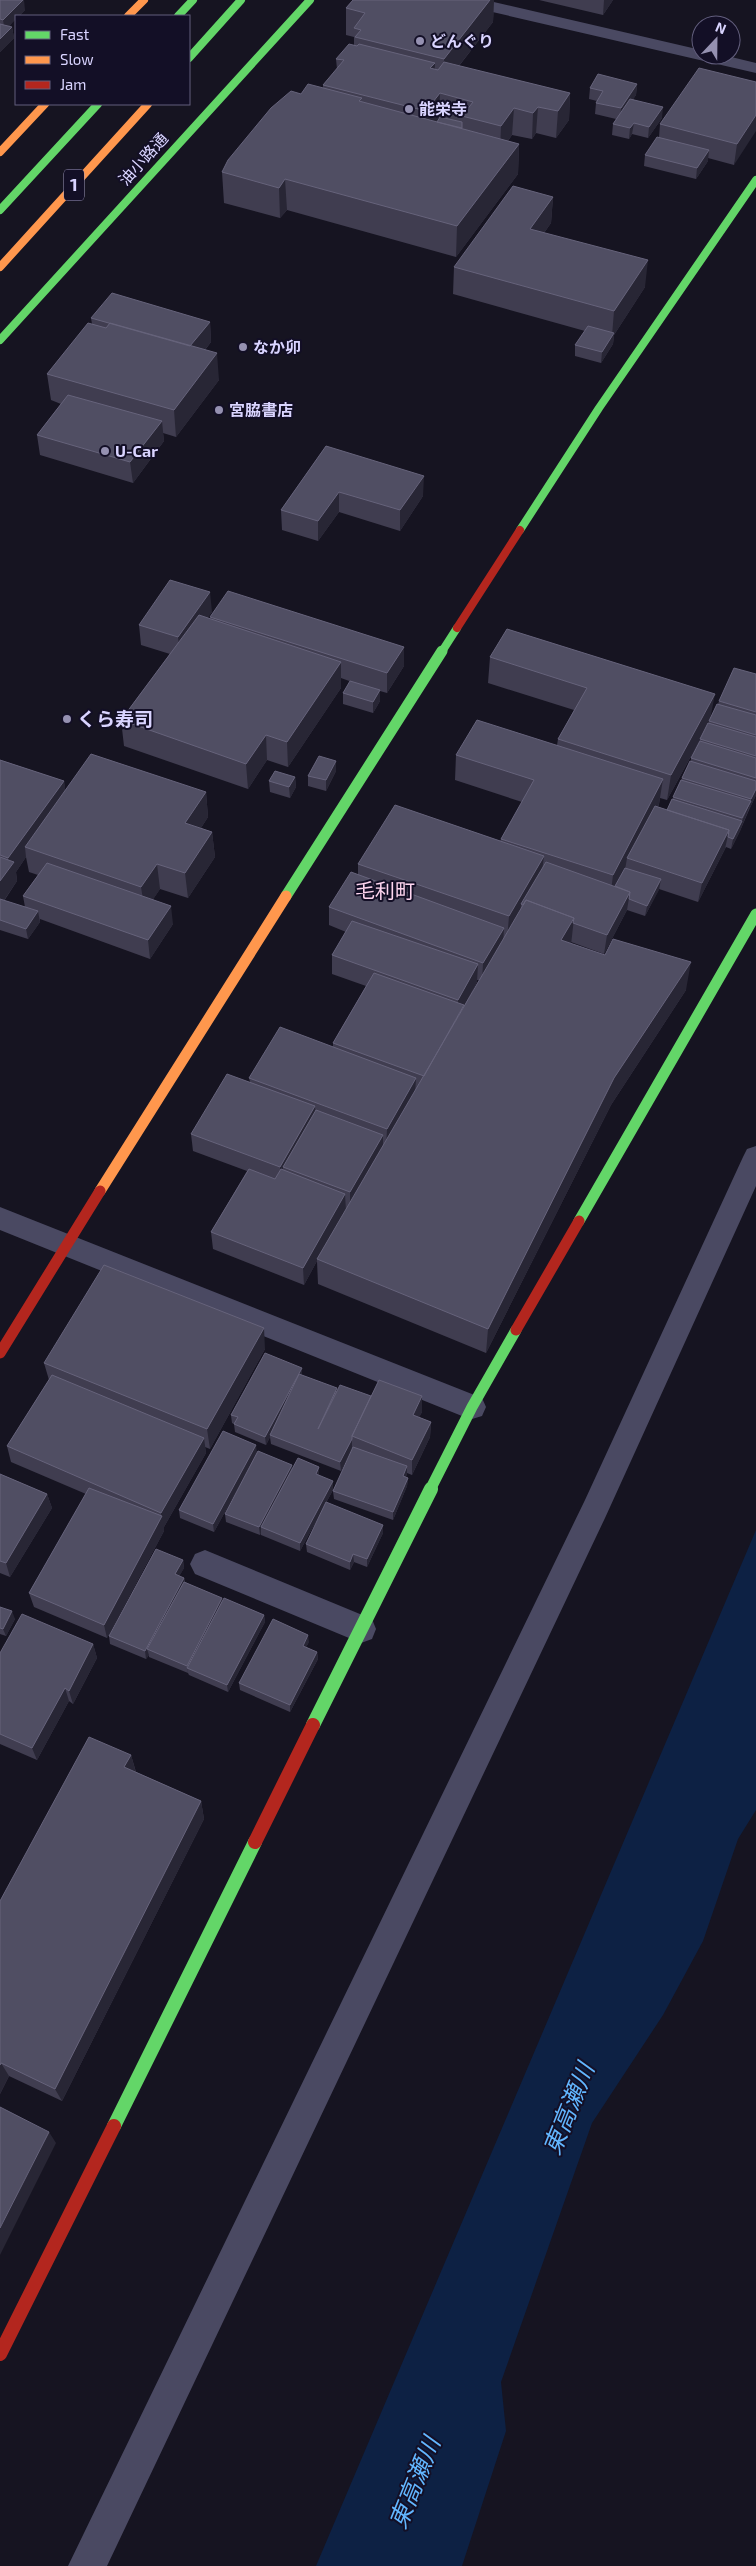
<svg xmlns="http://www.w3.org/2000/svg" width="756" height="2566" font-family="'Exo 2','Noto Sans JP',sans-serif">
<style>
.water{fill:#0d2144}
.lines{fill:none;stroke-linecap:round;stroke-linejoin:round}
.street{fill:#4a4962;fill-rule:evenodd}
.fast-far2{stroke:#63d668;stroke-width:8}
.fast-far1{stroke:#63d668;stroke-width:11}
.fast{stroke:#63d668;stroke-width:14}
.slow-far1{stroke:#ff974d;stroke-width:8}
.slow{stroke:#ff974d;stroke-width:11}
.jam-far2{stroke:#b3261e;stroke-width:8}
.jam-far1{stroke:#b3261e;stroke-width:11}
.jam{stroke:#b3261e;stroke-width:14}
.wall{fill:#403d50;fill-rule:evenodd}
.shaded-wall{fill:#282635}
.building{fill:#504e63;stroke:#66637b}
.poi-dot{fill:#9591b1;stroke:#130f26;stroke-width:2}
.labels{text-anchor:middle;stroke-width:4;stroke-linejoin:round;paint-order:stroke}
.far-poi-label{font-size:16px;font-weight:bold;fill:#d9d4ff;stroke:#130f26;text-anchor:start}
.far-street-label{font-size:16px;fill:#d9d4ff;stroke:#130f26}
.shield{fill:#130f26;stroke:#9e99be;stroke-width:1}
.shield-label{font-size:18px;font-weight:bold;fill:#d9d4ff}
.poi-label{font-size:19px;font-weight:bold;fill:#d9d4ff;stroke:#130f26;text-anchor:start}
.neighbourhood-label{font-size:20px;fill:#ffd6f0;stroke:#130f26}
.near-water-label{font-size:24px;font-style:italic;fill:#62b6ff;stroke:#130f26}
</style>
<rect width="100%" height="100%" fill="#161421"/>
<path class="water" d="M756,1530V1810L738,1839L703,1941L663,2015L592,2123L501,2382L506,2431L462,2566H316Z"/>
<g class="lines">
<path class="street" d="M453,0H485L701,50V55H723L756,63V73L462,5L456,4Z
M756,1146V1186L605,1518L107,2566H68L585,1500L743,1157L747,1149Z
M0,1207L482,1398L486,1407L482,1416L472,1419L462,1416L0,1230Z
M205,1550L372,1619L376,1629L372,1639L361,1643L195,1574L190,1564L195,1554Z"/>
<path class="fast-far2" d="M178,16L193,0
M189,58L241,0
M0,210L98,104
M0,340L310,0
M520,530L599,408L756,180
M441,653L457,628"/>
<path class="fast-far1" d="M286,896L442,651
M579,1221L756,914
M430,1490L472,1407L516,1330"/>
<path class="fast" d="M313,1725L431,1489
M114,2126L255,1842"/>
<path class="slow-far1" d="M128,16L144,0
M0,152L45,104
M0,267L148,104"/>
<path class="slow" d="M100,1191L286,896"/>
<path class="jam-far2" d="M457,628L520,530"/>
<path class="jam-far1" d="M516,1330L579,1221
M0,1353L100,1191"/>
<path class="jam" d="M255,1842L313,1725
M0,2354L114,2126"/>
</g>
<path class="wall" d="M0,0L25,10L19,16H16L9,27H12L14,38L0,52Z
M353,0H494L493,22L459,66L570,93L569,120L556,138L536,133L532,139L512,135L508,141L519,144L518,174L456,257L287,210L280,218L224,203L222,172L301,94L323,88V85L337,69L336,59L354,45V37L346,35V8Z
M539,0H613L603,15Z
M756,82L734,165L708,158V161L696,179L644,166L645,155L659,137L660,124Z
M637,84L636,95L633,99L662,118L648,138L632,134L629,139L612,135L613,124L616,119L595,114L596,103L597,101L589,99L590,88Z
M553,197L551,223L544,233L645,287L614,335L613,344L601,363L575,356V345L585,331L453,294L454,267Z
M91,318L210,322L211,342L205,350L219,380L176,437L163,433L164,441L133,483L40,455L37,435L61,404L51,400L47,374L92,324Z
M326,446L423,496L400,531L339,512L318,541L282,530L281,510Z
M212,612L207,618L211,619L210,617L404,647V666L387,693L380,691V701L373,713L343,704V693L352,682L341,678V688L288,767L267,760L248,789L124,746L121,720L170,654L141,645L139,625Z
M490,657L711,717L718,704L719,701L756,674V795L749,810L740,831L731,849L726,847L698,902L659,889L645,916L627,910L604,954L571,942V944L686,990L611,1105L486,1353L318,1284L317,1261L304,1285L213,1249L211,1232L247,1171L193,1151L191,1134L250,1082L249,1078L333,1047V1043L366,986L332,974V955L346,932L329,925V907L358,875V864L500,841L501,839L522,802L455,780L456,755L557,745L558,739L574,710L488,683ZM700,740L691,758V761L682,778L672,800L667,810L658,807L659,804L660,798L667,800ZM477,980H479L464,1008L477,982Z
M0,760L64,781L65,790L206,792L208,817L201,828L212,832L215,857L188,898L160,889L153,899L173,924L150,959L40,919V922L28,939L0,930ZM26,857L29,872L38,875L23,896L25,907L4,901L17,881L16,872Z
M336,771L326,791L308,786V776Z
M295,777L296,787L290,798L270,792L269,781Z
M265,1349L210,1449L205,1447L206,1453L164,1527V1531L107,1638L34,1607L29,1593L86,1494L11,1462L7,1446L49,1380L44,1363Z
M302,1375L337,1391L371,1396L422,1412L419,1417L431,1422L430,1437L412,1475L407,1473L406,1477L408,1478L407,1486L393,1520L334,1499L333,1491L352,1450V1448L341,1471L271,1444L270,1437L266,1445L235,1432L234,1424L232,1423L231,1415Z
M257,1453L292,1465V1469L319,1476L333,1490L300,1551L261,1535V1533L260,1535L226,1522L225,1514L255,1457L214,1532L180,1518L179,1510Z
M0,1474L47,1494L52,1508L10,1577L0,1573Z
M383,1525V1533L367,1567L354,1562L350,1570L307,1552L306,1544Z
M183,1560L184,1568L179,1576L184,1578L185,1582L223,1601L264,1615L265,1622L228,1692L189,1675L188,1673L149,1657V1655L146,1659L110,1644L109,1636Z
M0,1607L15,1619L6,1636L0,1634Z
M309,1642L306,1647L317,1652L318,1659L290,1712L240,1690L239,1683Z
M93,1644L97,1658L73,1704L69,1701L37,1760L0,1744V1653Z
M131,1755L136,1772L201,1801L204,1819L62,2101L9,2076L0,2094V1901Z"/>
<path class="shaded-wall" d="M19,0H24L25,10L19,16H16V19L5,31L3,20Z
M490,0H494L493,22L443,86L444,59Z
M604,0H613L603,15Z
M12,27L14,38L0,52V39Z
M435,63L434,89L430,68Z
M637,84L636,95L620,120L621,108Z
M440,93L439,120L425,138L426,111Z
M570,93L569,120L556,138L558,111Z
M538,107L536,133L532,139L533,113Z
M663,107L662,118L648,138L649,127Z
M514,108L512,135L500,152L501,126Z
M756,115V131L734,165L737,144Z
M634,123L632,134L629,139L630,128Z
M519,144L518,174L456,257L457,226Z
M709,150L708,161L696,179L697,168Z
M285,179L287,210L280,218L279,188Z
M553,197L551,223L528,255L530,229Z
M648,260L645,287L614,335L613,344L601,363L602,352L612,336L614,311Z
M210,322L211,342L190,368L188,348Z
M217,353L219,380L176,437L174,410Z
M162,421L164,441L133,483L130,462Z
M424,476L423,496L400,531V510Z
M339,492V512L318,541V521Z
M210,592L212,612L180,657L178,637Z
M404,647V666L387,693V673Z
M341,662V688L288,767L287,742Z
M380,690V701L373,713V702Z
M715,694L710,720L709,721V723L667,800L671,775Z
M266,735L267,760L248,789L246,764Z
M336,761V771L326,791V780Z
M295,777L296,787L290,798L289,787Z
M663,779L659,804L631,859L627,858L625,870L610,900L613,875Z
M64,781L67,801L25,847L26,857L16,872L17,881L0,906V881L10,867L8,858Z
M756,789V795L749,810L751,799Z
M206,792L208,817L188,848L185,823Z
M751,801L748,811L740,831L731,849L733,839L742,821Z
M729,830L725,849L698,902L702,883Z
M212,832L215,857L188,898L185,873Z
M544,856L541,880L521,904L520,919L507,941L509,916Z
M157,864L160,889L145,912L141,887Z
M661,879L659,890L645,916L647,906Z
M630,892L627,910L604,954L607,935Z
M171,906L173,924L150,959L148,940Z
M38,911L40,922L28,939L26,929Z
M574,918L571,945L561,940Z
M504,928L503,946L482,982L483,963Z
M691,962L686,990L611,1105L486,1353L488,1329L614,1078Z
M478,964L477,982L464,1006L463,1023L424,1076L457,1016L458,1000Z
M416,1078L415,1096L386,1147L387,1129Z
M315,1106L316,1123L283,1167L284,1179L281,1184L280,1167Z
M383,1135V1152L350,1209V1192Z
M345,1194L346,1211L317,1259V1261L304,1285L303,1268Z
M264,1328L265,1349L210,1449L207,1429Z
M302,1368V1376L270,1435V1437L266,1445L265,1437Z
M422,1396V1412L413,1430V1415Z
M431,1422L430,1437L412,1475V1460Z
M204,1438L206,1453L164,1527V1531L107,1638L104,1625L161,1517V1513Z
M352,1439V1448L341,1471L340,1462Z
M256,1445L257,1453L214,1532L213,1524Z
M292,1465L293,1473L261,1527V1533L260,1535L259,1527Z
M407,1466V1474L402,1484L403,1476Z
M319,1467V1476L316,1474Z
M408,1478L407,1486L393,1520V1512Z
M333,1481V1490L300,1551V1543Z
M47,1494L52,1508L10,1577L6,1563Z
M383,1525V1533L367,1567V1559Z
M353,1554L354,1562L350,1570V1562Z
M183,1560L184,1568L176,1582L175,1574Z
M184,1578L185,1586L147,1649L149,1655L146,1659L145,1651Z
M222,1598L223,1606L187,1668L188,1673L187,1666Z
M12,1611L15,1619L6,1636L3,1629Z
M264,1615L265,1622L228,1692L227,1685Z
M308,1635L309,1642L303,1653V1646Z
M93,1644L97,1658L73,1704L69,1691Z
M317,1652L318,1659L290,1712V1705Z
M65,1688L69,1701L37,1760L32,1748Z
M131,1755L136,1773L124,1767Z
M201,1801L204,1819L62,2101L55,2089Z
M1,2063L9,2076L0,2094V2065Z
M49,2132L56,2143L0,2255V2228Z"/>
<path class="building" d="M0,0H23L3,20L0,19Z
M353,0H490L444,59L355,37L361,30L354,28L365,13L346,8Z
M0,24L12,27L0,39Z
M349,44L357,46L359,44L435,63L430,68L438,70L444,62L570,93L558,111L538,107L533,113L514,108L501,126L462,116L473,102L440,93L426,111L323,85L344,60L336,59Z
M699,68L756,82V115L737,144L660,124Z
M598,74L637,84L621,108L596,103L603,91L590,88Z
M308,84L362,98L359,101L519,144L457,226L285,179L279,188L222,172L228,160L271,108L291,91L301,94Z
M630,99L663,107L649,127L634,123L630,128L613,124Z
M440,117L462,122V128L437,122Z
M657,137L709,150L697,168L645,155Z
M513,186L553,197L530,229L648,260L614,311L454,267Z
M112,293L210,322L190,346L91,318Z
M88,323L106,328L110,323L217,353L174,410L47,374Z
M588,326L614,333L602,352L575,345Z
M68,395L162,421L130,462L37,435Z
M326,446L424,476L400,510L339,492L318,521L281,510Z
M170,580L210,592L178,637L139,625Z
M228,591L404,647L387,673L210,617Z
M199,615L341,662L287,742L266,735L246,764L121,720Z
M507,629L715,694L671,775L558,739L587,688L490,657Z
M734,668L756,674V712L719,701Z
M350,681L380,690L373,702L343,693Z
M717,704L756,715V735L709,721Z
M477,720L663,779L613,875L501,839L534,780L456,755Z
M708,723L756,737V756L700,739Z
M700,741L756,758V778L691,758Z
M91,754L206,792L185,823L212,832L185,873L157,864L141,887L25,847Z
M319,756L336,761L326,780L308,776Z
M0,760L64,781L8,858L0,855Z
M690,761L756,781V789L751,799L682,778Z
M275,771L295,777L289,787L269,781Z
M681,780L751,801L742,818L673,797Z
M672,799L742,821L733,839L728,837L729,830L667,810Z
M395,805L544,856L509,916L358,864Z
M655,806L729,830L702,883L627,858Z
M0,857L14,862L0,881Z
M546,862L630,892L607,935L573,923L574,918L526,900L523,905L521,904Z
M47,863L171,906L148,940L23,896Z
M625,868L661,879L647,906L629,899L630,892L615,886Z
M351,872L504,928L483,963L329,907Z
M0,899L38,911L26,929L0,920Z
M526,900L574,918L561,940L605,955L613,939L691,962L614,1078L488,1329L317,1259Z
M352,921L478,964L458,1000L332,955Z
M374,973L464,1005L424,1076L333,1043Z
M280,1027L416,1078L387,1129L249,1078Z
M227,1074L315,1106L280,1167L191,1134Z
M316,1110L383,1135L350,1192L283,1167Z
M249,1169L275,1179L281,1169L345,1194L303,1268L211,1232Z
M104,1265L264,1328L207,1429L44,1363Z
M265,1353L302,1368L265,1437L234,1424L238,1417L231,1415Z
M299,1374L337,1388L318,1429L340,1385L371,1396L352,1436V1439L340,1462L270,1435Z
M52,1375L204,1438L161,1513L7,1446Z
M379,1380L422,1396L413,1415L431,1422L412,1460L352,1436Z
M223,1431L256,1445L213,1524L179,1510Z
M353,1447L407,1466L403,1476L408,1478L393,1512L333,1491Z
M258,1451L292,1465L259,1527L225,1514Z
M298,1458L319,1467L316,1474L333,1481L300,1543L261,1527Z
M0,1474L47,1494L6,1563L0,1561Z
M89,1488L162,1516L104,1625L29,1593Z
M326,1502L383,1525L367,1559L353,1554L350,1562L306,1544Z
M156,1549L183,1560L175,1574L184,1578L145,1651L109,1636Z
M184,1582L222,1598L187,1666L147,1649Z
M224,1598L264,1615L227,1685L187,1668Z
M0,1607L12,1611L3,1629L0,1628Z
M22,1614L93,1644L69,1691L65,1688L32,1748L0,1734V1653Z
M273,1619L308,1635L303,1646L317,1652L290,1705L239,1683Z
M89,1737L131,1755L124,1767L201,1801L55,2089L1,2063L0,2065V1901Z
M0,2107L49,2132L0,2228Z"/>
<g class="poi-dot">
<circle cx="420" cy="41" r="5"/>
<circle cx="409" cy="109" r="5"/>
<circle cx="243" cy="347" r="5"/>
<circle cx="219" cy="410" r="5"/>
<circle cx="105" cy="451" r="5"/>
<circle cx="67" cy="719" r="5"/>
</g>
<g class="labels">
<g class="far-poi-label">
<text x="430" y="47">どんぐり</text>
<text x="419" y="115">能栄寺</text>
<text x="253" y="353">なか卯</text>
<text x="229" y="416">宮脇書店</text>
<text x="115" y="457">U-Car</text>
</g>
<g class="far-street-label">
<text transform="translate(143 159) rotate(-48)" y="6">油小路通</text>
</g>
<rect class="shield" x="64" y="169.5" width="20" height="31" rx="4"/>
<g class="shield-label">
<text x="74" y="191">1</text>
</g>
<g class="poi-label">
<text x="77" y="726">くら寿司</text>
</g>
<g class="neighbourhood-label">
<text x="385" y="898">毛利町</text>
</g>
<g class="near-water-label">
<text transform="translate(569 2109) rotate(-68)" y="8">東高瀬川</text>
<text transform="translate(415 2483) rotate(-68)" y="8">東高瀬川</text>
</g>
</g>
<rect x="15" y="15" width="175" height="90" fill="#130f26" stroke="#625e7d"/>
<rect x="25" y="31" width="25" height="8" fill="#63d668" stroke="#625e7d"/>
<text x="60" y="40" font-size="15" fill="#d9d4ff">Fast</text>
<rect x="25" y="56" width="25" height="8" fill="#ff974d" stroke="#625e7d"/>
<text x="60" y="65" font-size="15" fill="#d9d4ff">Slow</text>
<rect x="25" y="81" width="25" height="8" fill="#b3261e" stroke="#625e7d"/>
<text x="60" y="90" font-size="15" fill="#d9d4ff">Jam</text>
<g transform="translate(716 40) rotate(22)"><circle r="24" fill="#130f26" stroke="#625e7d"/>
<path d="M0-4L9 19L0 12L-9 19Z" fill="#9591b1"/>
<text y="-8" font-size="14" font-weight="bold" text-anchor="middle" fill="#d9d4ff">N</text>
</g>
</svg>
